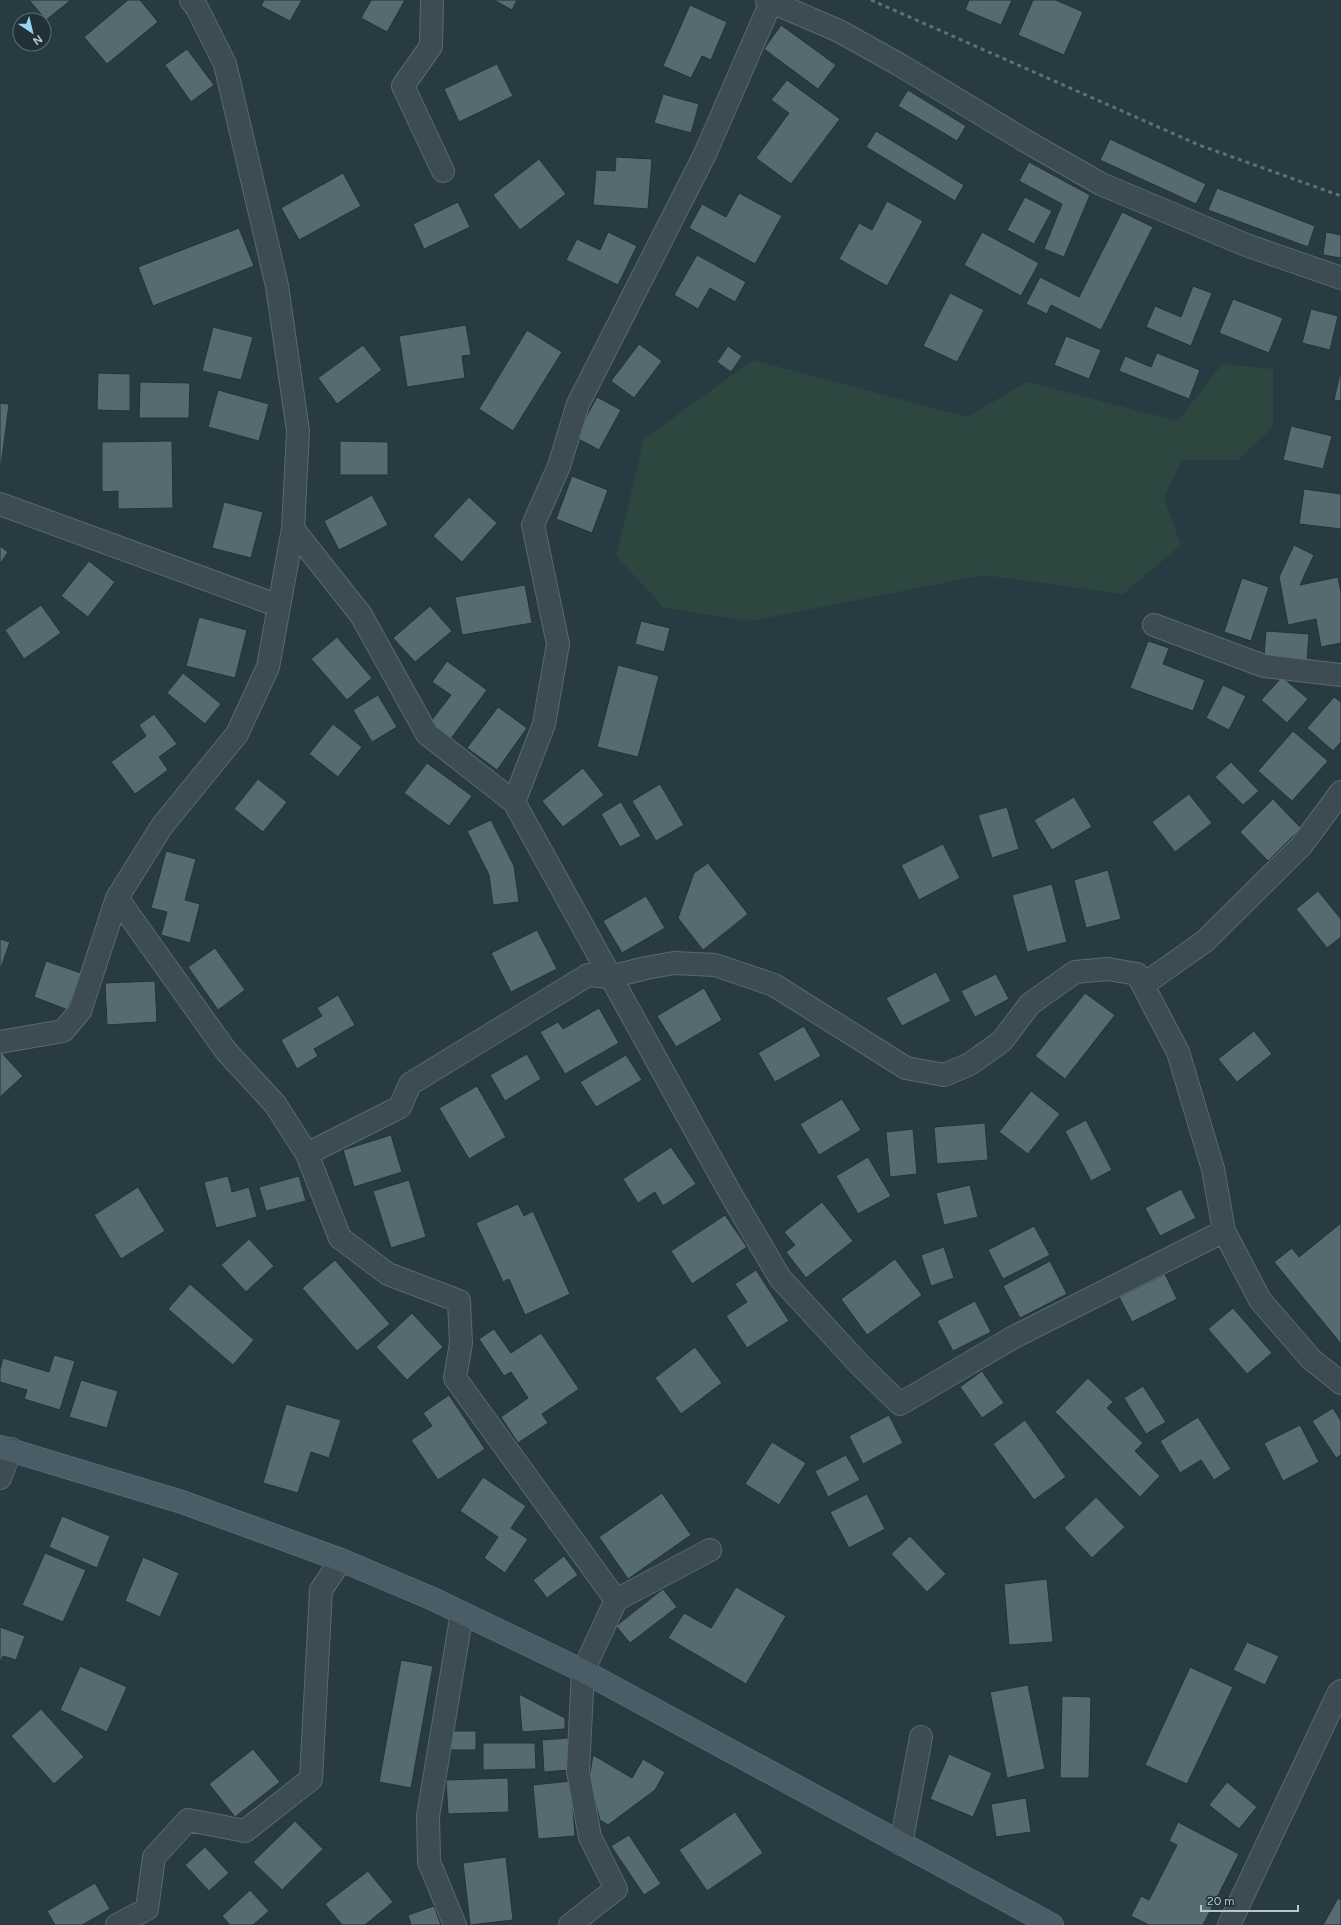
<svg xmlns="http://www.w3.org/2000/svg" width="1341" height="1925" font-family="Figtree,sans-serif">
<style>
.green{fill:#2d4740}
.building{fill:#566a72;stroke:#233339}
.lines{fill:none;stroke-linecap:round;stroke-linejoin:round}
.street-casing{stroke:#5a696f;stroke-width:24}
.secondary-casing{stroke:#5a696f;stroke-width:24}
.street{stroke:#3c4c52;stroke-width:22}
.secondary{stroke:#4a5c65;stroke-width:22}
.rail{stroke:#5f7178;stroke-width:3;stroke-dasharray:4 4;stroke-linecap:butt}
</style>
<rect width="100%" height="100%" fill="#283b42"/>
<path class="green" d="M753,360L967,417L1027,382L1178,421L1222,364L1273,369V427L1238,460H1182L1164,498L1181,545L1123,594L984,575L750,621L664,608L616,556L644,439Z"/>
<path class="building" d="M29,0H71L46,20Z
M128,0H140L158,22L107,64L84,37Z
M264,0H302L290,21L261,6Z
M371,0H405L387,32L361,18Z
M494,0H517L512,10Z
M969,0H1012L1001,25L965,10Z
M1033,0H1056L1083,12L1064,55L1018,35Z
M690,5L727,22L711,60L702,56L691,78L663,66Z
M781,25L836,65L818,89L764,49Z
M187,49L214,85L191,102L165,65Z
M497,64L513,96L459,122L444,89Z
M787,80L840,119L791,184L756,158L789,113L771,100Z
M908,90L966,126L957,141L898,106Z
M663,94L699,104L691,133L654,123Z
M876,131L964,185L955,201L866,147Z
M1110,139L1206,184L1196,204L1100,160Z
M616,157L652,159L648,209L593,205L596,170L615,171Z
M539,159L566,194L520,230L493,195Z
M1029,162L1090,195L1064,257L1044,249L1062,204L1019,181Z
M343,173L361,206L299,240L281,208Z
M1217,188L1315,226L1308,247L1208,210Z
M739,193L782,216L755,264L689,228L702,204L726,217Z
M1025,197L1052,211L1034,244L1007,230Z
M887,201L923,221L887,286L839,259L859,223L872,230Z
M458,202L470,227L424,249L413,224Z
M1122,212L1153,227L1101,330L1051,305L1047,314L1026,304L1040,277L1079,297Z
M239,228L254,266L153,306L138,267Z
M608,232L637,246L618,285L566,260L577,239L600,250Z
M982,232L1039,263L1021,296L964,265Z
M1326,232L1341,235V258L1323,255Z
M697,255L746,282L735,302L710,288L698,309L674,295Z
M1193,286L1212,293L1191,346L1146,327L1155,306L1181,317Z
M950,293L984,310L957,362L923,346Z
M1233,299L1283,318L1269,353L1219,333Z
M1311,309L1338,316L1330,350L1302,343Z
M466,325L471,355L462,356L465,378L407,387L399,336Z
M213,327L253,337L241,380L202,371Z
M527,330L562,352L513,431L479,409Z
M1066,336L1101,350L1089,379L1054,365Z
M639,344L662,361L634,398L611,381Z
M363,345L382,370L337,404L318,378Z
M728,346L742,356L731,372L717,362Z
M1157,353L1200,370L1189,399L1119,371L1125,356L1151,367Z
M1341,369V401L1334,400Z
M98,373L130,374V411L97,410Z
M140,382L190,383L189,418H139Z
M218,390L269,404L259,441L208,427Z
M597,397L621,410L599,450L575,437Z
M0,403L9,404L1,466H0Z
M1291,426L1332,436L1323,469L1283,460Z
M172,441L173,508L118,509V491L102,492V442Z
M340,441L388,442V475H340Z
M572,476L608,490L592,533L556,519Z
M1304,489L1341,494V529L1299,524Z
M372,495L388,525L339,550L324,521Z
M469,497L497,523L462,562L433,536Z
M224,502L263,512L251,558L212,548Z
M1294,545L1314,555L1300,585L1338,577L1341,593V643L1321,647L1316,619L1288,625L1279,577Z
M0,546L8,552L0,564Z
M89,561L115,582L88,617L61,596Z
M1242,578L1269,587L1251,641L1224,632Z
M525,585L532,623L462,635L455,597Z
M41,605L61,633L24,659L5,630Z
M430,606L452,631L415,662L393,638Z
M199,617L247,630L235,678L186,666Z
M641,621L670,628L664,652L635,644Z
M1266,631L1309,634L1307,660L1264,656Z
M337,637L372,678L347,700L311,659Z
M1148,641L1169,648L1163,664L1205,680L1193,711L1130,688Z
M447,661L487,690L449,741L428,725L451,695L432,682Z
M618,665L659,676L638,757L597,747Z
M183,673L221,704L205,724L167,693Z
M1282,677L1308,699L1287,723L1261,700Z
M1223,685L1246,696L1229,730L1206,718Z
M378,695L397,727L372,742L353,710Z
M1334,697L1341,702V742L1333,751L1307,728Z
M498,707L527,728L497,770L467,748Z
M154,714L177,744L159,757L168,770L135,794L111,762L146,736L139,725Z
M333,724L362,747L338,777L309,754Z
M1293,731L1328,761L1292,801L1258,771Z
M1231,762L1259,791L1243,805L1215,777Z
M427,763L472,796L449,826L404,793Z
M583,768L604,795L563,827L542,801Z
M258,779L287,802L263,832L234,809Z
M660,784L684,825L656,841L632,801Z
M1189,794L1212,823L1175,852L1152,822Z
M1074,797L1092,827L1052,850L1034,820Z
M1273,799L1301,828L1268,861L1240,832Z
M621,802L641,836L620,847L601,814Z
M1007,807L1019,849L992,858L978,815Z
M491,820L514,866L519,902L493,905L489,875L467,831Z
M943,844L960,878L919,900L901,865Z
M166,851L196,859L185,900L200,904L190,943L161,935L167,912L151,908Z
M708,863L748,914L703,950L678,918L694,873Z
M1108,870L1121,919L1086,928L1074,880Z
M1052,884L1067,942L1027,952L1012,895Z
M1318,891L1341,919V937L1327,948L1296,909Z
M646,896L665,928L622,953L603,921Z
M537,930L557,969L511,992L491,953Z
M0,939L10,942L0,970Z
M215,948L245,990L218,1010L188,967Z
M46,961L81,973L68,1010L34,997Z
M936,972L951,1001L902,1026L886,998Z
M996,974L1009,999L975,1017L961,991Z
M155,981L157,1022L107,1025L105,983Z
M704,988L722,1020L676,1047L657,1016Z
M1085,993L1115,1015L1065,1079L1035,1056Z
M338,995L355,1025L314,1049L318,1056L297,1069L281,1040L322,1016L317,1008Z
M599,1008L619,1043L565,1074L540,1032L558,1022L563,1029Z
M804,1026L821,1056L775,1082L758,1053Z
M1254,1031L1272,1054L1237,1082L1218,1059Z
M0,1051L23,1076L0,1097Z
M527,1054L541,1079L505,1101L490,1075Z
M626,1055L642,1080L596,1107L580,1082Z
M477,1086L506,1137L469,1159L439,1108Z
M1031,1091L1060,1114L1028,1154L999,1132Z
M842,1099L861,1130L819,1155L800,1124Z
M1086,1120L1112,1170L1091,1181L1065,1131Z
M985,1123L988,1160L937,1164L934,1127Z
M913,1129L917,1174L890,1177L886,1132Z
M391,1135L402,1172L354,1187L343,1150Z
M671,1147L696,1184L663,1206L655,1192L638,1203L623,1179Z
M868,1157L891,1196L858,1214L836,1176Z
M228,1176L232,1192L249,1187L257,1217L216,1228L204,1182Z
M299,1176L306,1201L266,1211L259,1187Z
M409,1180L426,1237L391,1248L373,1191Z
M970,1185L978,1217L944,1225L936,1193Z
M138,1187L165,1231L121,1259L94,1215Z
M1181,1189L1196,1218L1160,1236L1145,1208Z
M822,1202L853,1241L806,1278L786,1252L795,1245L784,1232Z
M518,1204L524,1216L533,1211L570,1294L525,1315L509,1279L503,1282L476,1223Z
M725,1215L747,1247L692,1284L671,1251Z
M1341,1223V1344L1274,1262L1292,1248L1299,1257Z
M1034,1226L1050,1255L1003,1279L988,1250Z
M249,1239L274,1266L246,1292L221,1265Z
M944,1247L954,1278L931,1286L921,1255Z
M895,1259L922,1295L867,1335L841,1299Z
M335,1260L390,1324L357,1351L302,1288Z
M1050,1261L1067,1294L1020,1318L1003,1286Z
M756,1270L789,1321L747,1348L726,1316L747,1302L735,1284Z
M1165,1274L1177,1299L1132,1322L1119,1297Z
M190,1284L254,1340L233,1365L168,1309Z
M975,1301L991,1332L953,1351L937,1321Z
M1233,1308L1272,1353L1247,1374L1208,1329Z
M412,1313L443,1347L407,1380L376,1347Z
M494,1329L511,1353L541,1333L579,1389L542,1414L548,1423L518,1443L501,1417L528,1398L511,1372L504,1376L479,1339Z
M695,1347L722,1383L681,1414L655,1378Z
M54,1355L75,1361L60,1410L24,1399L27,1390L0,1382V1369L3,1358L49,1372Z
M982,1371L1004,1403L982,1418L960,1387Z
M1088,1378L1113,1402L1107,1408L1143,1443L1135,1451L1160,1476L1140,1497L1055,1412Z
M81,1380L118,1391L107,1428L69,1417Z
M1143,1386L1166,1422L1146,1434L1124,1398Z
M449,1395L485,1449L438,1480L411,1440L432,1426L423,1413Z
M286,1404L341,1420L329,1458L311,1452L298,1493L263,1483Z
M1333,1408L1341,1421V1455L1336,1458L1312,1421Z
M889,1415L903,1443L863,1464L849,1436Z
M1198,1417L1231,1469L1214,1480L1201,1460L1180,1473L1160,1441Z
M1025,1420L1066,1477L1034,1500L993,1444Z
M1300,1425L1319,1462L1283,1481L1264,1443Z
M772,1442L806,1463L779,1505L745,1484Z
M846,1455L860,1480L828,1497L815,1471Z
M483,1477L526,1506L511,1528L528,1539L505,1573L484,1558L498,1537L460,1511Z
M662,1493L691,1535L628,1579L599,1537Z
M867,1494L885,1529L849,1548L830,1512Z
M1096,1497L1125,1527L1092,1558L1064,1528Z
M62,1516L110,1536L97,1568L49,1547Z
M910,1536L946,1574L927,1592L891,1554Z
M45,1553L86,1570L63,1622L22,1605Z
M564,1556L578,1575L547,1598L533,1580Z
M143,1557L179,1573L160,1617L125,1601Z
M1047,1579L1053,1642L1009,1645L1004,1584Z
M736,1587L786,1616L746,1684L668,1638L684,1613L711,1628Z
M663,1589L677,1607L630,1643L616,1626Z
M0,1627L25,1636L16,1660L3,1656L0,1663Z
M1247,1642L1279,1656L1265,1685L1233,1670Z
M401,1660L433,1666L411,1788L379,1782Z
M80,1666L127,1687L107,1732L60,1710Z
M1190,1667L1233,1687L1187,1784L1145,1765Z
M1028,1685L1045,1769L1007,1778L990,1692Z
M519,1694L565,1718V1729L522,1732Z
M1062,1696L1091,1697L1089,1778H1060Z
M41,1709L84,1757L54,1784L11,1736Z
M451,1731H476V1750H451Z
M568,1738L570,1770L544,1772L542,1740Z
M483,1743H535L536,1769L483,1770Z
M253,1749L280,1782L235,1817L209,1784Z
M949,1754L992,1773L973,1817L930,1799Z
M593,1755L632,1778L643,1759L665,1772L655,1790L608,1825L600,1820L589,1779Z
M508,1778L509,1812L448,1814L446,1780Z
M571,1781L575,1836L538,1839L533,1785Z
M1227,1782L1257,1807L1239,1829L1209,1805Z
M1026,1798L1031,1832L996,1837L991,1804Z
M735,1812L763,1853L707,1891L679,1850Z
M295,1821L323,1849L282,1890L253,1862Z
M1178,1822L1239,1854L1203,1925H1149L1131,1916L1141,1896L1149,1900L1177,1845L1169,1841Z
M629,1835L661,1884L644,1895L611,1846Z
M205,1847L229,1873L209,1891L185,1865Z
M506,1857L513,1920L470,1925L463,1863Z
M368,1871L393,1902L365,1925H342L325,1904Z
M95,1883L110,1909L82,1925H55L47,1911Z
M250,1890L269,1911L253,1925H230L222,1916Z
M1338,1898L1341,1900V1925H1323Z
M434,1906L441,1925H411L408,1915Z"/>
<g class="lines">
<g class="street-casing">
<path id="street" d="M432,0L431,46L403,86L443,171
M767,0L839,31L900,65L1024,140L1101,184L1246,245L1341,278
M0,504L279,606
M293,529L361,615L427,734L514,802L729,1191L780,1278L860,1365L900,1404L1012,1338L1224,1231
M1154,625L1264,666L1341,675
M514,802L544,724L558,644L533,525L559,466L578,404L705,154L771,2
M117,898L226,1051L275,1104L307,1154L340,1238L388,1274L459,1301L461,1343L455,1378L616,1600L583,1671L578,1771L590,1837L616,1889L570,1925
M1143,985L1205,941L1301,846L1341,792
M0,1042L63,1031L80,1011L117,898L162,826L237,734L268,667L293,529L298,431L277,286L225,64L197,8L191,0
M307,1154L400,1107L410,1084L588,975L610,977L646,968L674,963L715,965L774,985L906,1068L944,1075L970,1064L1002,1041L1030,1004L1075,972L1108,969L1137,974L1178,1052L1213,1169L1224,1231L1260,1300L1311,1359L1341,1383
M0,1478L11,1449
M616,1600L710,1550
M901,1844L921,1737
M117,1925L147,1909L154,1857L188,1820L245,1831L311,1779L321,1590L341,1560
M455,1925L429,1862L428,1816L462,1613
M1229,1925L1338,1694L1341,1691"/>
</g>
<g class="secondary-casing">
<path id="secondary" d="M0,1447L182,1502L341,1560L433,1599L583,1671L1052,1925"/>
</g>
<use href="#street" class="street"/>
<use href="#secondary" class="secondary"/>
<path class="rail" d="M871,0L1199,145L1341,196"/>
</g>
<g transform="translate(32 32) rotate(145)"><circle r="19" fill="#213137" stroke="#5e6d73"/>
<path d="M0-3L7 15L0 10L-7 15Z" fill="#96d8f4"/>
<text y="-6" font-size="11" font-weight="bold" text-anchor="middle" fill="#b9c6cc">N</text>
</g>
<path d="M1201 1905v6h97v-6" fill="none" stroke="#b9c6cc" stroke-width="2"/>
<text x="1207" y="1905" font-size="12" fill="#b9c6cc" stroke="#213137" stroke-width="3" paint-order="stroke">20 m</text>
</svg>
